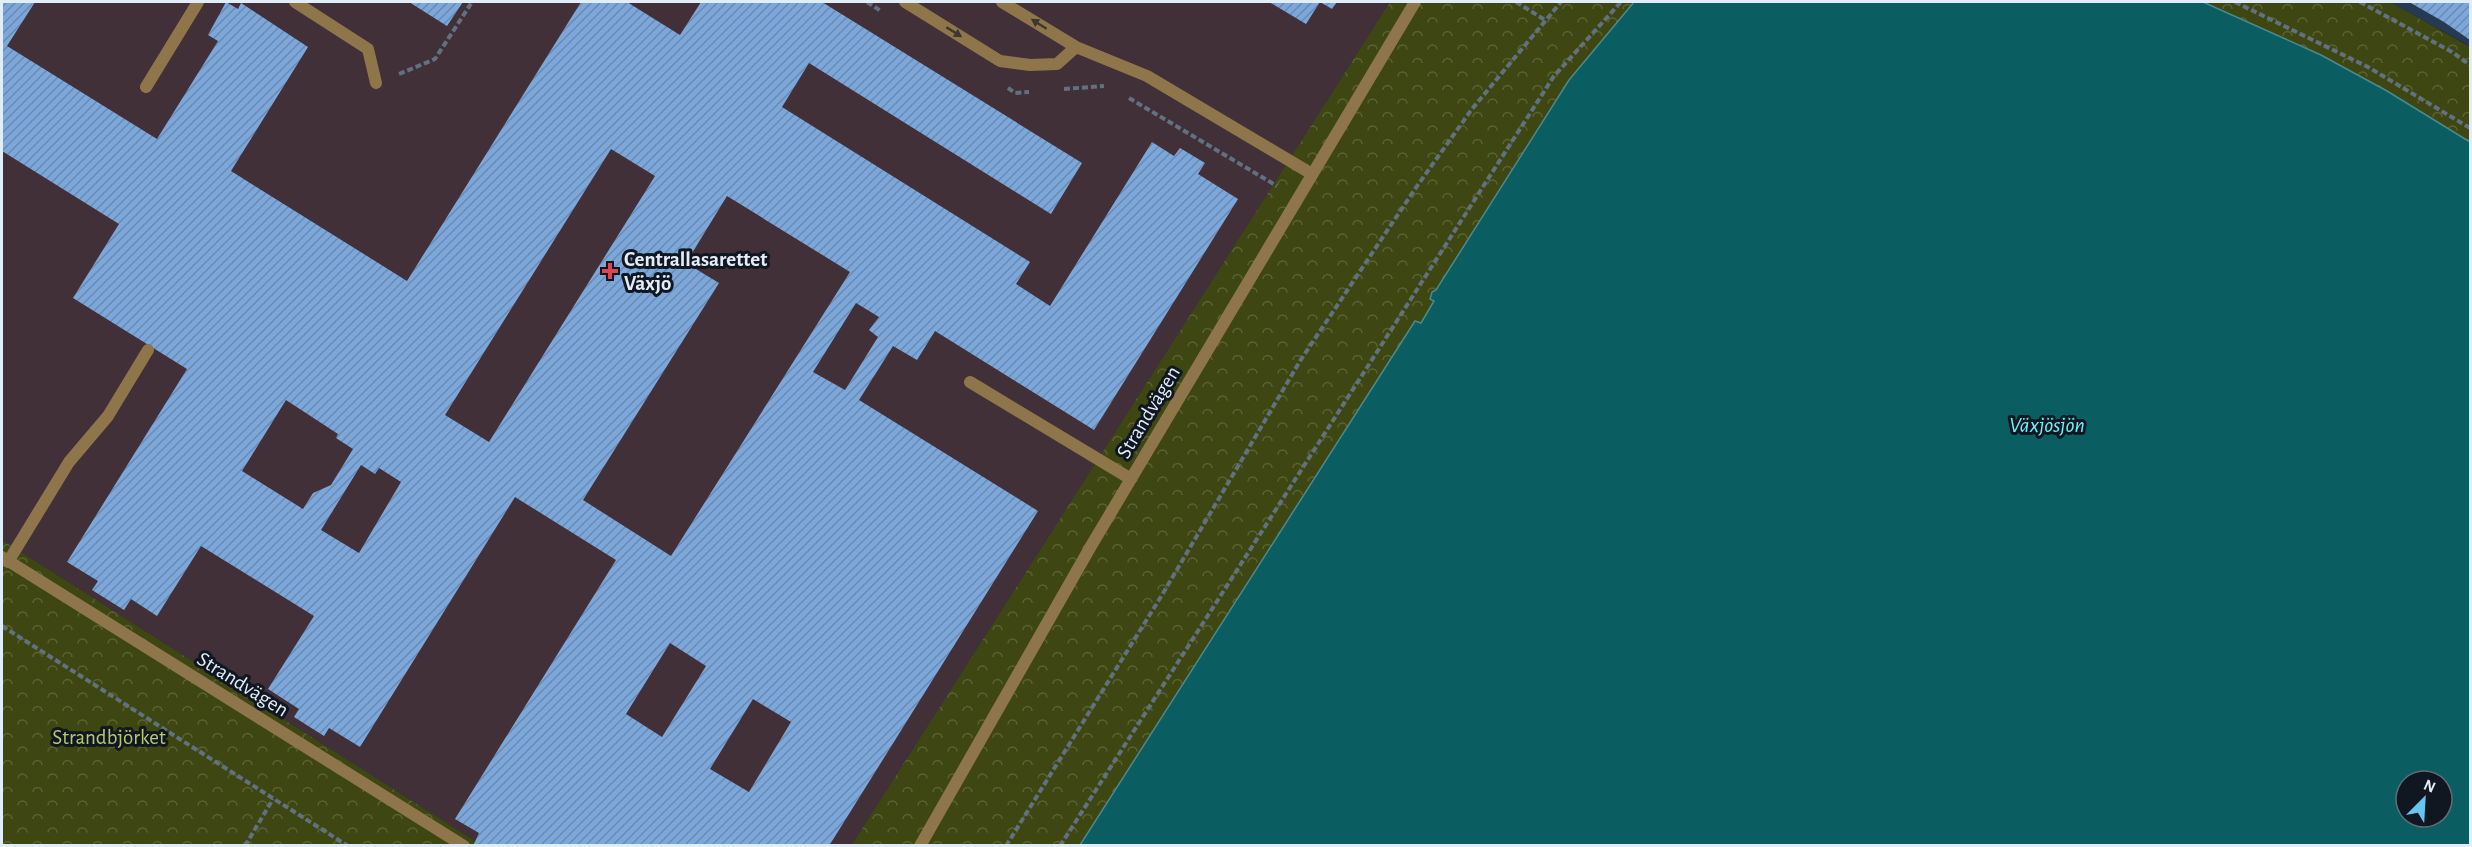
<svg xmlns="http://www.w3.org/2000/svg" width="2472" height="847" font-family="'Alegreya Sans',sans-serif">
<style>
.built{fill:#263a52}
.medical{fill:#423039}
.forest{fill:url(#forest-crowns)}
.water{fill:#0a5e62;stroke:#4b8990;stroke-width:1.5;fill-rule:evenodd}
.building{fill:url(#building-hatch);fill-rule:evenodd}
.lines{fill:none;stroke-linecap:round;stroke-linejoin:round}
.path{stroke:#627181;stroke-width:4;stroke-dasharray:6 3;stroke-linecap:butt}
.service{stroke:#8e764a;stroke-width:12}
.minor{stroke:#8e764a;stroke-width:12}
.oneway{fill:#3c382f}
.health-dot{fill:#e0444e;stroke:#101720;stroke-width:2}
.labels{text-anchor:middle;stroke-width:6;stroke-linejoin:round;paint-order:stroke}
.poi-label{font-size:21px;font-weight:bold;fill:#e2edfa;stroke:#101720;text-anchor:start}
.street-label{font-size:21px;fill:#e2edfa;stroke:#101720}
.park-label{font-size:21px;fill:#b7c96d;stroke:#101720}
.water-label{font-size:22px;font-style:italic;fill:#69f3fb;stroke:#101720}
</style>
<defs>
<pattern id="forest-crowns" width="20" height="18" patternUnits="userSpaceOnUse" patternTransform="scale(1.5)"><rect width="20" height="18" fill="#3e4711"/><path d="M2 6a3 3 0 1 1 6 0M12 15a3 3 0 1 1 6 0" fill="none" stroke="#5a6235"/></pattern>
<pattern id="building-hatch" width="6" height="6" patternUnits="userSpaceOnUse" patternTransform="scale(1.5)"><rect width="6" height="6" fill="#7ca7db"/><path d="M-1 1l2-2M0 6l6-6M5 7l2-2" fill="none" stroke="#6b8ab0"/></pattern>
</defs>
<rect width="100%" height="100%" fill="#203043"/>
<path class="built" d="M2390,2H2470V47L2465,43Z"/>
<path class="medical" d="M2,2H1390L851,846L481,845L2,540Z"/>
<path class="forest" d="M1390,2H1634L1569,80L1436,290L1434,301L1421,323L1415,321L1080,845L851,846Z
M2203,2H2390L2470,47V142L2387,91L2321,55Z
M2,540L481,845H2Z"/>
<path class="water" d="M1634,2H2203L2321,55L2387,91L2470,142V845H1080L1415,321L1421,323L1434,301L1430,299L1432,292L1436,290L1569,80ZM2406,781H2442V817H2406Z"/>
<path class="building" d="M2,2H35L7,46L157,139L218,41L208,35L226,2L238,9L241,3L308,47L231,171L407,281L581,2H627L680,35L701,2H822L1082,163L1051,214L809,63L782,107L1030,262L1016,284L1050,306L1152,142L1174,156L1180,148L1205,163L1198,174L1238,199L1094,430L935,331L917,360L893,346L859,400L1038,511L829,846H473L479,833L455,819L616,560L515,497L360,747L329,728L324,736L294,717L299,709L268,689L314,616L201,546L157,616L131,599L124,610L92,590L98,581L67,562L187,369L73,298L119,224L2,151ZM611,149L655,176L489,442L445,415ZM727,196L850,272L671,556L583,500L719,283L686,263ZM856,303L879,317L869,330L878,337L845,390L813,372ZM286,400L338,434L336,438L353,449L331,485L313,493L303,509L242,471ZM361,465L375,474L379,468L401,482L359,553L321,530ZM670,643L706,666L662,737L626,714ZM753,699L791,722L749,792L710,769Z
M409,2H463L447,26Z
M1269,2H1320L1306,24Z
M1320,2H1337L1332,9Z
M2409,2H2470V40L2444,22Z"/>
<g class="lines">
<path class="path" d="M867,2L881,11
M1516,2L1545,20
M2235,2L2368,67L2470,128
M2360,2L2452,52L2470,65
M399,74L435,59L472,2
M1008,88L1015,93L1029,92
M1064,89L1104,86
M1129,98L1277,186
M2,626L348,846
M245,846L273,799
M1006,846L1162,595L1300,361L1415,189L1472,109L1561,2
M1060,846L1554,76L1621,2"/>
<path class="service" d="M295,2L368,49L376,83
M905,2L1000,61L1030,65L1057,64L1076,47
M1002,2L1076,47L1147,76L1312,174
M146,87L198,2
M970,382L1131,479
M8,562L69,462L108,416L148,350"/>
<path class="minor" d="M2,557L464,846
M920,846L1091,546L1415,2"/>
</g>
<defs><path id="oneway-solid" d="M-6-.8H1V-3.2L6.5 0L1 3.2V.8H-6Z" transform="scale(1.5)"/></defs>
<g class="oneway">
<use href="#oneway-solid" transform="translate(1039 24) rotate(-148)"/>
<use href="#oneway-solid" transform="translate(954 32) rotate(32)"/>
</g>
<path class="health-dot" d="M607 262h6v6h6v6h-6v6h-6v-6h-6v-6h6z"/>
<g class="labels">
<g class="poi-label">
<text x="624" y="266">Centrallasarettet<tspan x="624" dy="24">Växjö</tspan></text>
</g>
<g class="street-label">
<text transform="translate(1148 412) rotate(-59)" y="7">Strandvägen</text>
<text transform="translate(243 684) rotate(32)" y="7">Strandvägen</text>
</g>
<g class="park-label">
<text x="109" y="744">Strandbjörket</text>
</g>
<g class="water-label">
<text x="2047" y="432">Växjösjön</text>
</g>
</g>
<rect width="2472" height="847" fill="none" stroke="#e2edfa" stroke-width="6"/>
<g transform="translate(2424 799) rotate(24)"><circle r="28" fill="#101720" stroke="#646d77" stroke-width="1.5"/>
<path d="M0-4.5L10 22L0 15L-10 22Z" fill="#66c4ef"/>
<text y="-9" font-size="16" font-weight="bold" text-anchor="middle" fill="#e2edfa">N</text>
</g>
</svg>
